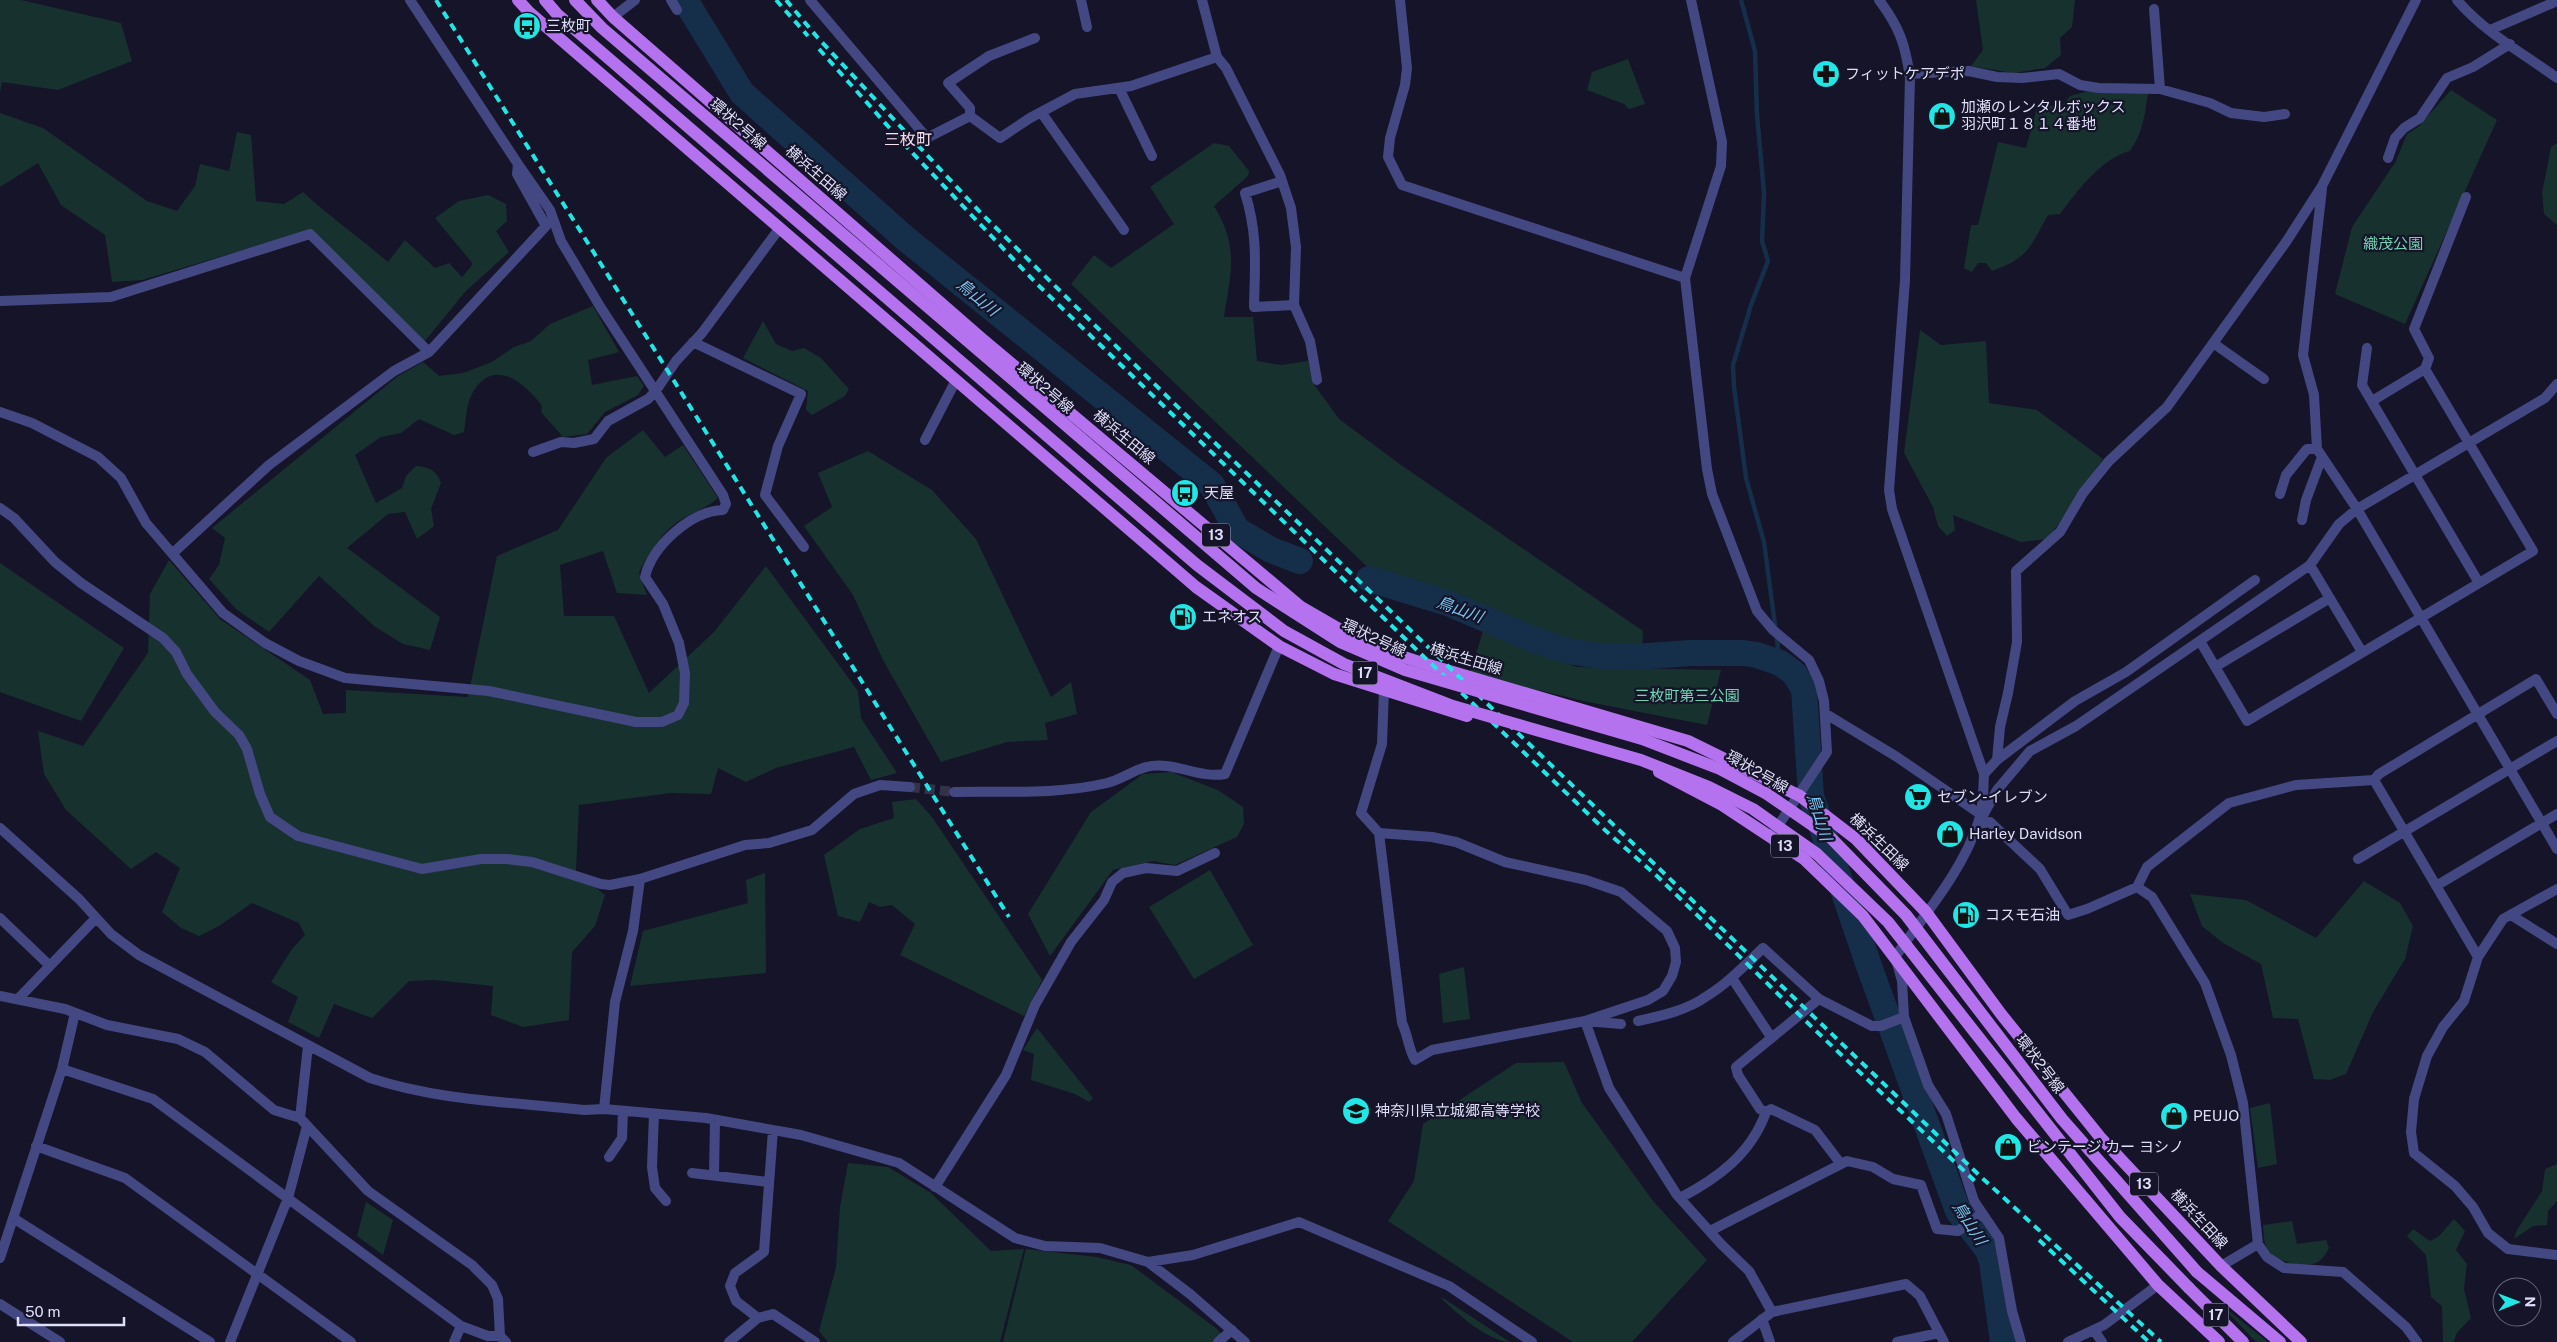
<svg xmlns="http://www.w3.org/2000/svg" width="2557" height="1342" font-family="'Public Sans','Noto Sans JP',sans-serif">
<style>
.green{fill:#17322e}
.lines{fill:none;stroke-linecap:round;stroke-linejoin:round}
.stream{stroke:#152f4b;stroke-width:4.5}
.river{stroke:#152f4b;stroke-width:26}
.minor-tunnel{stroke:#333248;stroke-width:10;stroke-dasharray:10 5;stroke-linecap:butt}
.minor{stroke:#444882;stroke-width:10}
.tertiary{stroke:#444882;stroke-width:10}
.primary{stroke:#b472ef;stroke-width:12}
.rail{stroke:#20e6e6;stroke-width:4;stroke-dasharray:8 6;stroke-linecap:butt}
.primary-bridge{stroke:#b472ef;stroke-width:12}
.labels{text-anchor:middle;stroke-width:4.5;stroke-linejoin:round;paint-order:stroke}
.shield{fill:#151428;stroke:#a2a2bc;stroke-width:1}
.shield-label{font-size:14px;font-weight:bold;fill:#dfdffb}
.poi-label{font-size:15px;fill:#dfdffb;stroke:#151428;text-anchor:start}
.street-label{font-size:15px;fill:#dfdffb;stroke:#151428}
.park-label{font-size:15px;fill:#71d5b2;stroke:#151428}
.neighbourhood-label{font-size:16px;fill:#fce0f4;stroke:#151428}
.water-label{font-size:16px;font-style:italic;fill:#78c5f0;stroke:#151428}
</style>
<rect width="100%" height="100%" fill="#151428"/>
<path class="green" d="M0,0H21L121,23L132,61L58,90L2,82L0,93Z
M1976,0H2075L2072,27L2060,38L2061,55L2045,68L2013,73L1971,66L1983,50Z
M1628,59L1645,104L1629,109L1624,104L1587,90L1592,72Z
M2451,90L2497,120L2405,324L2335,294L2352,227L2396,161L2407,134L2418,127Z
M2088,91L2148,93C2145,114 2143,133 2130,151C2102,158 2077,191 2060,214L2048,215C2029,248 2030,257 1992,271L1986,263H1978L1972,272L1964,268L1971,225H1978L1998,142L2026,148L2037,108L2064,104L2070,96Z
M0,113L43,128L147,201L177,211L195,186L200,164L229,171L237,132L251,135L256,201L284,204L303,192C330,217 360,238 388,262L405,240L435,268L449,263L462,277L473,264L435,218L459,201L488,195L506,204L507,221L496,231L509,252L465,292L425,341L310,230L142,280L112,282L105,235L61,205L38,163L0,187Z
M1214,143L1229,146L1249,171L1248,176L1214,206C1239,246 1231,273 1224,317H1253L1257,361L1281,365L1308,361L1313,383L1339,419L1401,465L1643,631L1642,648H1586L1533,635L1480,607L1381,580L1071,284L1094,255L1111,268L1174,224L1150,187Z
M2557,143V225L2544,214L2542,193L2551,147Z
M593,306L619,352L588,360L592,385L637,376L644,386L638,395L605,412L587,434L563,437L541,412L542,406C525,382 492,356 472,394C466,404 466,421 464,432L454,435L419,419L401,433L381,437L355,455L376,503L402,488L406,476L416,466C429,467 437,470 441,483L431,509L434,526L417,539L405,512L388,514L347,548L440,617L430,650L403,644L374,626L319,576L269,632L236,609L209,579L219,565L225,538L212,528L398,376L423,362L439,376L463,373L492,362L514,347L531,341L550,324Z
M763,321L776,344L792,351L804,348L821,358L849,389L845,396L812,415L806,410L808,391L743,358Z
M1920,330L1941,345L1986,341L1989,403L2037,410L2103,459L2048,539L2021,542L1953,515L1955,530L1947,536L1938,526L1933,507L1904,453Z
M643,430L665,457L683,445L718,498C707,508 693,512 680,520C666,528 645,557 639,573L647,595L617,593L603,551L560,565L564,616H614L649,693L714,632L766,566L858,691L861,718L897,773L871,780L854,747L776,768L746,782L718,768L711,794L671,793L579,805L576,871L605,895L595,926L572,952L569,1020L523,1027L491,1015L493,986L434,980L409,981L372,1018L334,1004L319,1038L288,1022L298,997L271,982L292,949L305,935L299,923L252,903L219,926L199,936L181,928L162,912L180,868L156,852L131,869L66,810L44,774L38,731L83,746L148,653L150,594L169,560L220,619L310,680L323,714L346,713V690L468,697L497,556L558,530L606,458Z
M868,451L932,490L976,539L1051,697L1071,682L1077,714L1045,723L1048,740L1007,742L941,762L883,660L853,595L804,526L832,507L818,473Z
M0,563L124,648L81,721L0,692Z
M1483,631L1577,667L1721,670L1707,725L1588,702L1470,674Z
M1171,772L1218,790L1243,807L1244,824L1237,837L1175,865L1153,861L1113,870L1050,956L1028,914L1091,812L1143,774Z
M916,799L932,817L1042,980L1024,1016L900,955L915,924L892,905L880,907L869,902L860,922L838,916L824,855L860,829L894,818L892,802Z
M1210,870L1253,945L1194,979L1149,907Z
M765,873L766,973L630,986L643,931L748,903L746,880Z
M2364,881L2400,903L2413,926L2405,959L2373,1012L2346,1074L2330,1080L2314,1079L2298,1019L2273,1018L2261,964L2223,943L2202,926L2190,894L2246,900L2316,938Z
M1464,967L1470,1019L1443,1023L1439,974Z
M1037,1028L1093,1098L1089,1102L1075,1094L1031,1080L1034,1054L1023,1050Z
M1564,1062L1582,1103L1653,1201L1707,1260L1632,1342H1573L1388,1221L1414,1181L1423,1124L1516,1063Z
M2270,1103L2277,1164L2258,1168L2250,1108Z
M848,1163L888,1167L931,1193L991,1251L1024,1249L1000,1342H828L819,1331L836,1267L840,1207Z
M2557,1164V1201L2548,1211L2547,1225L2533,1226L2514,1239L2517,1230L2542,1191L2545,1169Z
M366,1202L393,1220L383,1255L357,1236Z
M2454,1219L2465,1231L2456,1250L2467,1264L2464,1289L2471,1318L2456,1334L2454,1342H2443L2442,1306L2431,1297L2426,1255L2407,1236L2413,1229L2430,1241L2438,1237Z
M2292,1221L2297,1244L2326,1240L2329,1248C2325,1255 2321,1263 2312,1264C2300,1266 2276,1262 2269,1251C2263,1243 2264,1235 2263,1225Z
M1026,1249L1097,1257L1131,1265L1217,1329L1228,1342H1003Z
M1441,1298H1443L1510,1342C1489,1342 1456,1313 1441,1298Z
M2220,1304L2268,1342H2256Z"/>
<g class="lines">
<path class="stream" d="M1741,0L1755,51L1757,115L1764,193L1762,241L1768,261L1751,305L1733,365L1734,387L1746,478L1764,542L1780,663"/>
<path class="river" d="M685,0L742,93L906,239L1212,485L1237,530L1271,550L1300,561
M1369,579L1448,603L1535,640L1568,651L1601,656L1635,657L1690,653H1744L1757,655L1780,663L1794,673L1804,689L1811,796L1869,966L1958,1211L1988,1250L1992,1262L2003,1342"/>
<path class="minor-tunnel" d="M910,787L954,792"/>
<path class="minor" d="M671,0L677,10
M810,0L927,138L970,116L1000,138L1030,118L1075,94L1131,86L1217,57
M1081,0L1087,27
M1202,0L1217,57L1226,68L1280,175L1291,208L1296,247L1294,305L1310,341L1317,380
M1400,0L1407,68L1405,85L1390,138L1388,157L1402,185L1685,278
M1691,0L1722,142L1721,166L1685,278L1707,469L1712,494L1757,611L1773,630L1809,660L1819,681L1824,701L1827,752L1774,832
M2457,0C2484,32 2524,54 2557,78
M2154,9L2160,89
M613,17L635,0
M2490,30L2557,1
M1909,74L1969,71L1997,77L2022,78L2059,74L2080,85L2099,88L2160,89L2210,103L2231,113L2264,117L2285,114
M1119,88L1152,156
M1041,112L1124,230
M970,116V108L948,83L989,56L1035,38
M2388,158L2395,138L2404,128L2420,118L2447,78L2473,67L2510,44
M1282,181L1245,193C1258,234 1255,265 1254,307L1294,305
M2322,189L2303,355L2314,395L2317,449L2357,509L2557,849
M0,301L111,297L310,234L429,352
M693,342L801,394L778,446L765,495L804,547
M2213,343L2264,379
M2367,348L2362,385L2479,583
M2425,369L2429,358L2414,329L2466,197
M0,412L32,423L98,457L121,478L146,523L223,613L265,643L299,661L345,678L489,691L636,722H662L678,715L684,703L685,673L679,643L663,604L645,577C652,546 691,511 723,510L726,504L723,495L601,308L561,241L550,210L518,164
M925,440L956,380
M533,452L561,442L574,443L594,439L608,421L648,399L655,392L676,361L702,333L779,229
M2280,494L2286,475L2307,449H2317
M0,508L14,518L55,562L81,583L163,638L176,652L187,674L215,712L239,735L247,749L260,794L270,817L298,836L422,869L481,859H507L532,862L601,884L610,885L640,879
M2302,520L2306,500L2322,457
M173,553L269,465L394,371L429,352L546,226L517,174L518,164L410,0
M2310,565L2362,652
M2200,641L2247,721L2533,551L2425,369L2372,401
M2215,667L2330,598
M1384,690L1382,744L1361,813L1379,833L1432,837L1456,842L1505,862L1586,880L1621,892L1667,931L1675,948L1676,962L1672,976L1663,991L1648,1000L1585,1021L1609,1088L1677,1195L1721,1244L1749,1271L1772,1312
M1826,714L1897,757L1980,814
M1997,760L2075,701L2126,672L2255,580
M1984,774L1997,760L2000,727L2008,693L2017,642L2016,571L2060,532L2083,493L2109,461L2167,407L2286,242L2322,186L2416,0
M2374,780L2478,957
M954,792C1004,791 1057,795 1107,783C1120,780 1132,771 1146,767C1173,760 1198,779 1225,774L1279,646
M1981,819L1997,790L2030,751L2076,726L2310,565L2339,524L2357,509L2545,398L2557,384
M1978,824L1990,822L2040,869L2068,915L2087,909L2137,887L2152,897L2205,983L2231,1055L2243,1103L2258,1244L2221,1266
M0,828L79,899L111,934L139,955L370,1078C439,1101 513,1102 584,1110L604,1109L706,1118L801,1135L899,1163L1015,1238L1045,1246L1100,1248L1148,1262L1190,1294L1245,1342
M1379,833L1402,1023C1408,1035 1408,1048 1415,1060L1432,1050L1585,1021L1621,1024
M2358,859L2557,741
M2436,886L2557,814
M2137,887L2147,867L2229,803L2296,785L2374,780L2379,774L2536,679L2557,714
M2557,889L2503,919L2478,957L2464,1001L2443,1027L2427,1056L2414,1099L2411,1132L2414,1153L2455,1186L2473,1207L2488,1233L2508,1249L2557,1255
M2511,915L2557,944
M0,918L50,966
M1897,963L1902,981L1904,1017L1928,1085L1946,1114L1974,1201L1999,1238L2012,1311L2021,1342
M1732,978L1771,1037
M0,996L65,1009L107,1025L178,1039L205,1052L274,1110L300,1118L368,1191L472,1265L492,1285L498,1299L500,1336L506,1342
M18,999L96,918
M1819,999L1872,1026H1881L1904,1017
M1638,1021C1661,1016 1688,1010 1707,996C1728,983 1745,965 1763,948L1819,999L1736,1067L1738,1075L1760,1109L1766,1112
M62,1069L153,1099L461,1326
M604,1109L615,1002L633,931L640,879L745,845L769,843L812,830L854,794L880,785L910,787
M654,1114L652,1167L655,1188L666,1201
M300,1118L308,1046
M773,1130L764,1252L735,1273L730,1286L736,1301L758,1318L773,1314L815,1342
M36,1146L125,1178L351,1342
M609,1157L622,1138L623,1111
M692,1173L769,1182
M714,1175L715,1120
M935,1187L1006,1075L1035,1005L1071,942L1104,900L1112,882L1123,873L1146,868L1177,871L1215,853
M1680,1198C1718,1178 1751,1154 1766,1112L1771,1109L1815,1130L1841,1164
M13,1218L210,1342
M1710,1231L1847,1161L1873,1167L1893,1179L1921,1185L1937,1229L1958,1231L1981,1214
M2258,1244L2267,1257L2284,1268L2343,1272L2406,1327L2417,1342
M0,1258L62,1069L75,1013
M1148,1262L1193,1255L1299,1222L1449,1286L1532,1342
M0,1304L60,1342
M1762,1319L1770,1342
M2094,1330L2102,1342
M230,1342L288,1198L307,1126
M454,1342L461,1326L488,1336H500
M729,1342L758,1318
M1218,1342L1232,1330
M1733,1342L1772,1312L1906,1284L1920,1296L1944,1342
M1897,1342L1939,1333
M2068,1342L2104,1325L2158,1285"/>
<path class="tertiary" d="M1879,0C1900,28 1905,44 1910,77L1905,280L1889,490L1892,509L1984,774C1983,790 1984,807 1978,823C1962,872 1924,915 1895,957"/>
<path class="primary" d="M518,0L529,12L1196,587L1279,646L1334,674L1467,716
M597,0L613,17L981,338L1301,607L1365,644L1419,662L1688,741L1800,796L1856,839L1926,912L2001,1014L2100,1137L2221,1266L2301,1342
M1659,772L1722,805L1804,859L1863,916L2016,1118L2158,1285L2219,1342
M2197,1272L2280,1342
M2189,1288L2243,1342"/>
<path class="rail" d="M436,0L1009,917
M776,0L808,36
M786,0L818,38L981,213L1187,416L1980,1176L2161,1342
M819,49L903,143L1036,283L1422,655L1606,831L1658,877L1814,1029L1978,1184
M2039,1240L2149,1342"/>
<path class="primary-bridge" d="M545,0L557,14L1197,565L1284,631L1344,664L1453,706L1641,760L1709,787L1753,809L1817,854L1888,922L2120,1217L2189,1288
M575,0L602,28L1256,588L1340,642L1405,670L1642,739L1720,769L1767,794L1831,838L1906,915L2062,1119L2197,1272"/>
</g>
<defs>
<g id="bus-disc" transform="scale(1.4375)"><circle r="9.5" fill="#20e6e6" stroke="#151428"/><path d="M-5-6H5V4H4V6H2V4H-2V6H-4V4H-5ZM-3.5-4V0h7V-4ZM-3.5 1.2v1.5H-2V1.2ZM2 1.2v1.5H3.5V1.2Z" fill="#111"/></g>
<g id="pharmacy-disc" transform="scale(1.4375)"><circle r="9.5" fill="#20e6e6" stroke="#151428"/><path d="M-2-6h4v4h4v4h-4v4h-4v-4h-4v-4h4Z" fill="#111"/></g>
<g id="shop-disc" transform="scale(1.4375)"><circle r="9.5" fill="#20e6e6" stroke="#151428"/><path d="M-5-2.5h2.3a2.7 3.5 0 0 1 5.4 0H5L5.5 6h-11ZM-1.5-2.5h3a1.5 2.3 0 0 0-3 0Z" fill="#111"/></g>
<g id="fuel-disc" transform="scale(1.4375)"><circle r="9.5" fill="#20e6e6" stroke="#151428"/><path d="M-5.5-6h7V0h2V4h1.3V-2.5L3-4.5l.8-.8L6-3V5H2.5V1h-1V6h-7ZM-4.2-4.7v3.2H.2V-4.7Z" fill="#111"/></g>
<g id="supermarket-disc" transform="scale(1.4375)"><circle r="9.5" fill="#20e6e6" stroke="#151428"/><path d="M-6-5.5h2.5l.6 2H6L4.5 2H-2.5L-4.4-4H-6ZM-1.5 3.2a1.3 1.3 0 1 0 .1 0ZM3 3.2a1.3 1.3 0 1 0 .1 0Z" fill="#111"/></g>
<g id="school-disc" transform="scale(1.4375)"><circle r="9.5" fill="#20e6e6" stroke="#151428"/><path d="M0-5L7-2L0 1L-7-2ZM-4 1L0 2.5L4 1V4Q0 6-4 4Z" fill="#111"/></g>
</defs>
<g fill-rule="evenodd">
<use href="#bus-disc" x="527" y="26"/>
<use href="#pharmacy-disc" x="1826" y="74"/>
<use href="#shop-disc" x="1942" y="116"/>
<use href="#bus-disc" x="1185" y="493"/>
<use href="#fuel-disc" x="1183" y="617"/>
<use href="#supermarket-disc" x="1918" y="797"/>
<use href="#shop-disc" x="1950" y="834"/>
<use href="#fuel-disc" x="1966" y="915"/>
<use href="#school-disc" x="1356" y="1111"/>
<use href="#shop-disc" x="2174" y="1116"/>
<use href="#shop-disc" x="2008" y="1147"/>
</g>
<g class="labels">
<g class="shield">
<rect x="1202" y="523.5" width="28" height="23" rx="4"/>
<rect x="1352.5" y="661.5" width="25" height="23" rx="4"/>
<rect x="1771" y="834.5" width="28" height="23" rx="4"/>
<rect x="2130" y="1172.5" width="28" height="23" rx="4"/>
<rect x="2203.5" y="1303.5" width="25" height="23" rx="4"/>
</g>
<g class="shield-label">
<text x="1216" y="540">13</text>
<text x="1365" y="678">17</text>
<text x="1785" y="851">13</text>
<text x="2144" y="1189">13</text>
<text x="2216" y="1320">17</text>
</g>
<g class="poi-label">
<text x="546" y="31">三枚町</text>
<text x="1845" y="79">フィットケアデポ</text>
<text x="1961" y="112">加瀬のレンタルボックス<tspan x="1961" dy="17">羽沢町１８１４番地</tspan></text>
<text x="1204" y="498">天屋</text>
<text x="1202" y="622">エネオス</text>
<text x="1937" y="802">セブン-イレブン</text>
<text x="1969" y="839">Harley Davidson</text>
<text x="1985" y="920">コスモ石油</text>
<text x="1375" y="1116">神奈川県立城郷高等学校</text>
<text x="2193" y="1121">PEUJO</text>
<text x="2027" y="1152">ビンテージ カー ヨシノ</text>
</g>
<g class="street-label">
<text transform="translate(738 124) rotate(41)" y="5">環状2号線</text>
<text transform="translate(816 173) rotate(41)" y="5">横浜生田線</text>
<text transform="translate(1045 388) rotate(41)" y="5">環状2号線</text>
<text transform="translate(1124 437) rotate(40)" y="5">横浜生田線</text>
<text transform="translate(1374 638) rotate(25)" y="5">環状2号線</text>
<text transform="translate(1466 659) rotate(17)" y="5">横浜生田線</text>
<text transform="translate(1757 772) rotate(30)" y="5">環状2号線</text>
<text transform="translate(1879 842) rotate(44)" y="5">横浜生田線</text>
<text transform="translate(2040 1064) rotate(53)" y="5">環状2号線</text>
<text transform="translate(2199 1219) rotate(47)" y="5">横浜生田線</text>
</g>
<g class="park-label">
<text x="2393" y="249">織茂公園</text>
<text x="1687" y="701">三枚町第三公園</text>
</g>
<g class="neighbourhood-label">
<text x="908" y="145">三枚町</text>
</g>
<g class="water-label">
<text transform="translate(978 297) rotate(39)" y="6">鳥山川</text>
<text transform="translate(1460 609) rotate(20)" y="6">鳥山川</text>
<text transform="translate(1820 817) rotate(73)" y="6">鳥山川</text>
<text transform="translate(1970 1223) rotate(57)" y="6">鳥山川</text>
</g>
</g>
<g transform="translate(2517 1302) rotate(89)"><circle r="24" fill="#151428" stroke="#66657c"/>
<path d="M0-4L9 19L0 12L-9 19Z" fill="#20e6e6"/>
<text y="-8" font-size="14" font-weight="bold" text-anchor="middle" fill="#dfdffb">N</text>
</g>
<path d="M18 1317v8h106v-8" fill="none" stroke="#dfdffb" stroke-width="2.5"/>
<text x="25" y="1317" font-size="15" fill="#dfdffb" stroke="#151428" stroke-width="4" paint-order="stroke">50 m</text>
</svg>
